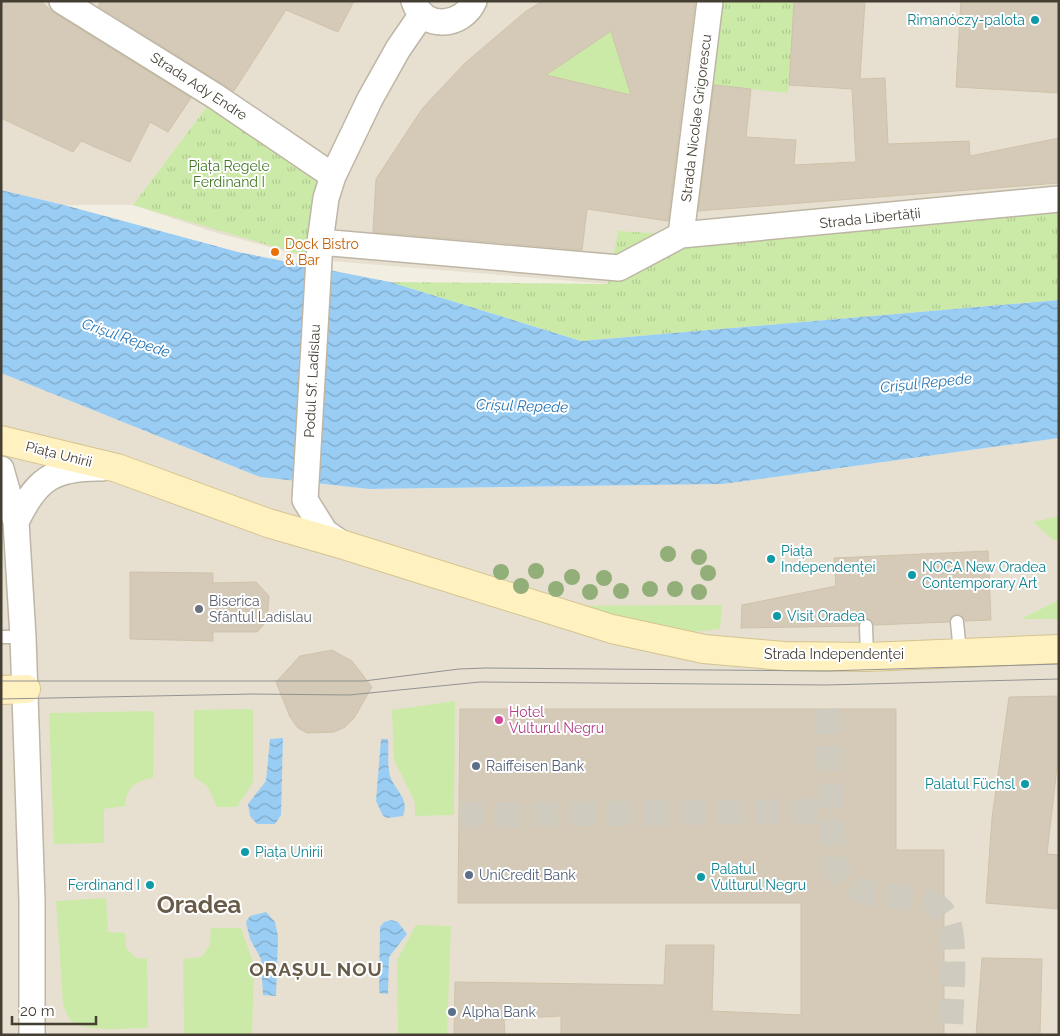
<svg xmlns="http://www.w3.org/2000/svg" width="1060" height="1036" font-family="Raleway,sans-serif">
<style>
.residential{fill:#e7e0d0}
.green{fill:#cbeaa8}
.park{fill:url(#park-tufts)}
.water{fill:url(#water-waves)}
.building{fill:#d4cab7;stroke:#d0c2aa;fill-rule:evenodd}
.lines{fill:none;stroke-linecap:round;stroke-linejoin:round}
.street-tunnel{stroke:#d0cbbf;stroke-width:25;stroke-dasharray:25 12;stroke-linecap:butt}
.lane-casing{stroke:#beb6a5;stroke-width:15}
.street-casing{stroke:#beb6a5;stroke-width:28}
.secondary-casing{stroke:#d5c48f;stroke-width:30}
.lane{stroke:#fff;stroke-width:12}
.street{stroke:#fff;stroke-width:25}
.secondary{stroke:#fff1c0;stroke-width:28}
.tram{stroke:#939393;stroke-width:1}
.tree{fill:#92ae79}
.culture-dot{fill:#0f9aa8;stroke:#fff;stroke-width:2}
.food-dot{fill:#e8710a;stroke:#fff;stroke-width:2}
.worship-dot{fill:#6b7280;stroke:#fff;stroke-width:2}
.hotel-dot{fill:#d1479c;stroke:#fff;stroke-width:2}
.service-dot{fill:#5c6f8a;stroke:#fff;stroke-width:2}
.labels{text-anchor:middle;stroke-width:4;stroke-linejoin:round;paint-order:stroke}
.culture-label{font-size:14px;fill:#0d838f;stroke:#fff;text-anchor:start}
.street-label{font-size:14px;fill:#443e33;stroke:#fff}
.park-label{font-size:14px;fill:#427923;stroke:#fff}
.food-label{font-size:14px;fill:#c56008;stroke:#fff;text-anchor:start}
.worship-label{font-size:14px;fill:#5b616d;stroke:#fff;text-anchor:start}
.hotel-label{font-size:14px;fill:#b23c85;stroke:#fff;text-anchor:start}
.service-label{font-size:14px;fill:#4e5e75;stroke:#fff;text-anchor:start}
.water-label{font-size:15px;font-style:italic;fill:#2676b6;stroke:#fff}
.district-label{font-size:19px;font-weight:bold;letter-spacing:1px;fill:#685c49;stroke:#fff}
.town-label{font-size:24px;font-weight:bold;fill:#685c49;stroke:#fff}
</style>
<defs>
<pattern id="park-tufts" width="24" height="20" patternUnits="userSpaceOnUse" patternTransform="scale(1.25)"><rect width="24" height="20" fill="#cbeaa8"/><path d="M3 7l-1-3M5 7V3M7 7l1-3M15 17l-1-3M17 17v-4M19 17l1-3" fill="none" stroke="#b0ca91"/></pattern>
<pattern id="water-waves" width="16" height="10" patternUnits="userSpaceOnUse" patternTransform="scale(1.25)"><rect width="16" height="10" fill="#9acdf4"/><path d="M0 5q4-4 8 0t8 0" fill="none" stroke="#7fa8c6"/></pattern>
</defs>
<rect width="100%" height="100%" fill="#f3eee2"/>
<path class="residential" d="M1,1H1059V206L608,284L319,260L214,232L133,205H64L1,190Z
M1,373L260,477L369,489L723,484L1059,438V1035H1Z"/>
<path class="green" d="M611,31L631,95L546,75Z
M1055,517L1059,518V542L1052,539L1033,522Z
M1059,600V619H1021Z
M722,605L720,629L649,637L539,606Z
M455,701L454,815L415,816V802L394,760L392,710Z
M253,709V782L237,807H217L207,786L194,777V710Z
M154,711L153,778C136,780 126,788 125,806L104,809V843L54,844L49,713Z
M106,898L108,932L125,933L126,948L136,958L147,959L148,1028C129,1028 93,1032 76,1024C68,1020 66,1012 63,1005L56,901Z
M416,925L451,926L447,1035H398L397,960Z
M211,928H241L254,965L252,1035H184L183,959L202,957L210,944Z"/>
<path class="park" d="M719,1H794L788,93L712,85Z
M215,96L333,176L319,260L133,205Z
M1059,199V300L581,341L390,282L608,284L618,231L681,235Z"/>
<path class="water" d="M1,190L64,205L238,252L390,282L581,341L1059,300V438L723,484L369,489L260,477L1,373Z
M283,738L281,815L275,824H257L250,816L248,804L266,781L270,739Z
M381,739H388C389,750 387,765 390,776C395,791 410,798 403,816L388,818L383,816L376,801Z
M266,912L275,922L278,936L276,996L263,995L261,959L250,939L246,922L250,916Z
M391,920L398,922L407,934L389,957L388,994L379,993L380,927L384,922Z"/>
<path class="building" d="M1,1H40L54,13L191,98L168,132L150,122L130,162L81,141L73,152L1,118Z
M101,1H354L338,32L286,10L234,91L98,6Z
M542,1H695L668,221L587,209L582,250L373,232L376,179L422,109L465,63L525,12ZM611,31L631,95L546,75Z
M794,1H865L860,79L885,78L888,144L969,141L970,156L1059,138V183L698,211L714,85L751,89L746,137L796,140L794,165L856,162L852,89L789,85Z
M961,1H1059V93L956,87Z
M988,551L991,620L965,621L963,617L957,614L952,616L949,622L874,625L873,621L866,618L861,619L858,626L741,628L742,605L836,586L834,558Z
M130,572L213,573V583L256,582L269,596L267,621L257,632H213V641L130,639Z
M332,650L352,661L372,687L354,718L345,727L334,732L307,733L298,728L290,717L276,682L300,656Z
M1059,696V750L1047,854L1059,855V909L986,903L992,818L1009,697Z
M460,709H896V850H944V1035H561V1016L504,1019L505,1035H454L455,982L664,985L666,945H714L712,1011L801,1015V903H458Z
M982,958L1042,959L1040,1035H976Z"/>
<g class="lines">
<path class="street-tunnel" d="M827,709L833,860C847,920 931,875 948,921C957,942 951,1008 950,1035
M459,815L832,811"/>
<g class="lane-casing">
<path id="lane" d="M957,622L960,652
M866,626L867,657
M1,637H23"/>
</g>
<g class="street-casing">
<path id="street" d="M62,1L215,96L333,176
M414,1C423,31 463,27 474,1
M681,235L710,1
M320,242L619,268L681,235L1059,199
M1,469L16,522L23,637L32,900V1035
M16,522C36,479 54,467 102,468
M344,545L325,532L305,500L320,242L326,198L333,176L370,99L398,49L422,14"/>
</g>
<g class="secondary-casing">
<path id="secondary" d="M1,440L117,468L268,523L344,545L612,629L704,649L784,656L867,657L1059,649
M1,690L26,689"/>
</g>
<use href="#lane" class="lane"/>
<use href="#street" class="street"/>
<use href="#secondary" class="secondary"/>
<path class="tram" d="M1,681H364L459,669L486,668L826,671L1059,664
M1,699L253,694L349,695L480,682L826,685L1059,679"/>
</g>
<g class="tree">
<circle cx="668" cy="554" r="8"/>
<circle cx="699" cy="557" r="8"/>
<circle cx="536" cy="571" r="8"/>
<circle cx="501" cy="572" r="8"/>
<circle cx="708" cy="573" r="8"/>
<circle cx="572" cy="577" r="8"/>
<circle cx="604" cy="578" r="8"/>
<circle cx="521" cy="586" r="8"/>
<circle cx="556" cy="589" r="8"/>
<circle cx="650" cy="589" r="8"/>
<circle cx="675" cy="589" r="8"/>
<circle cx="621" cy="591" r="8"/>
<circle cx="590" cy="592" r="8"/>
<circle cx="699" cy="592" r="8"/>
</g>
<g class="culture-dot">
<circle cx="1035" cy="20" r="5"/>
<circle cx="771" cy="559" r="5"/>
<circle cx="912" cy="575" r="5"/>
<circle cx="777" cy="616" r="5"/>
<circle cx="1025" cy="784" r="5"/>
<circle cx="245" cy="852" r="5"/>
<circle cx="701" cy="877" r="5"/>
<circle cx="150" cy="885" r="5"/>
</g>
<circle class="food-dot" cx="275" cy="252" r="5"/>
<circle class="worship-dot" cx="199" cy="609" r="5"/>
<circle class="hotel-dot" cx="499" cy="720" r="5"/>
<g class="service-dot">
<circle cx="476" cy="766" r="5"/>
<circle cx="469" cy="875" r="5"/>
<circle cx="452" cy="1012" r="5"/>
</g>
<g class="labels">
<g class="culture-label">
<text x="1025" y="25" text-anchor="end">Rimanóczy-palota</text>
<text x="781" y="556">Piața<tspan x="781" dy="16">Independenței</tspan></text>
<text x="922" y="572">NOCA New Oradea<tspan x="922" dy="16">Contemporary Art</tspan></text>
<text x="787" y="621">Visit Oradea</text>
<text x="1015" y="789" text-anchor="end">Palatul Füchsl</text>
<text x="255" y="857">Piața Unirii</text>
<text x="711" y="874">Palatul<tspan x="711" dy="16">Vulturul Negru</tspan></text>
<text x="140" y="890" text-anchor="end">Ferdinand I</text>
</g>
<g class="street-label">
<text transform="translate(199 86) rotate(33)" y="5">Strada Ady Endre</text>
<text transform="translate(696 118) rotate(-83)" y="5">Strada Nicolae Grigorescu</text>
<text transform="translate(870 218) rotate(-6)" y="5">Strada Libertății</text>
<text transform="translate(312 381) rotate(-87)" y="5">Podul Sf. Ladislau</text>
<text transform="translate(59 454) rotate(14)" y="5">Piața Unirii</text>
<text x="834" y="659">Strada Independenței</text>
</g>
<g class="park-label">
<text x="229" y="171">Piața Regele<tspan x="229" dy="16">Ferdinand I</tspan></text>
</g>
<g class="food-label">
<text x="285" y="249">Dock Bistro<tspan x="285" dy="16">&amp; Bar</tspan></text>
</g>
<g class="worship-label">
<text x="209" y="606">Biserica<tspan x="209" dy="16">Sfântul Ladislau</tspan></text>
</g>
<g class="hotel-label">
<text x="509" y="717">Hotel<tspan x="509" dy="16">Vulturul Negru</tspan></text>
</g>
<g class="service-label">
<text x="486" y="771">Raiffeisen Bank</text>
<text x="479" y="880">UniCredit Bank</text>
<text x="462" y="1017">Alpha Bank</text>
</g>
<g class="water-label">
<text transform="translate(126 338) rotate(19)" y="5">Crișul Repede</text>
<text transform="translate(926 383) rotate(-6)" y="5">Crișul Repede</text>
<text transform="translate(522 406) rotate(2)" y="5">Crișul Repede</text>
</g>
<g class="district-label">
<text x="316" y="976">ORAȘUL NOU</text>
</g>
<g class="town-label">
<text x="199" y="913">Oradea</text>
</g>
</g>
<rect width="1060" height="1036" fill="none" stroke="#443e33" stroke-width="5"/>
<path d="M12 1016v8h84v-8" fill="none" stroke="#443e33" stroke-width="2.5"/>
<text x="20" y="1016" font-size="15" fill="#443e33" stroke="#ffffff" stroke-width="4" paint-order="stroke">20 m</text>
</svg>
